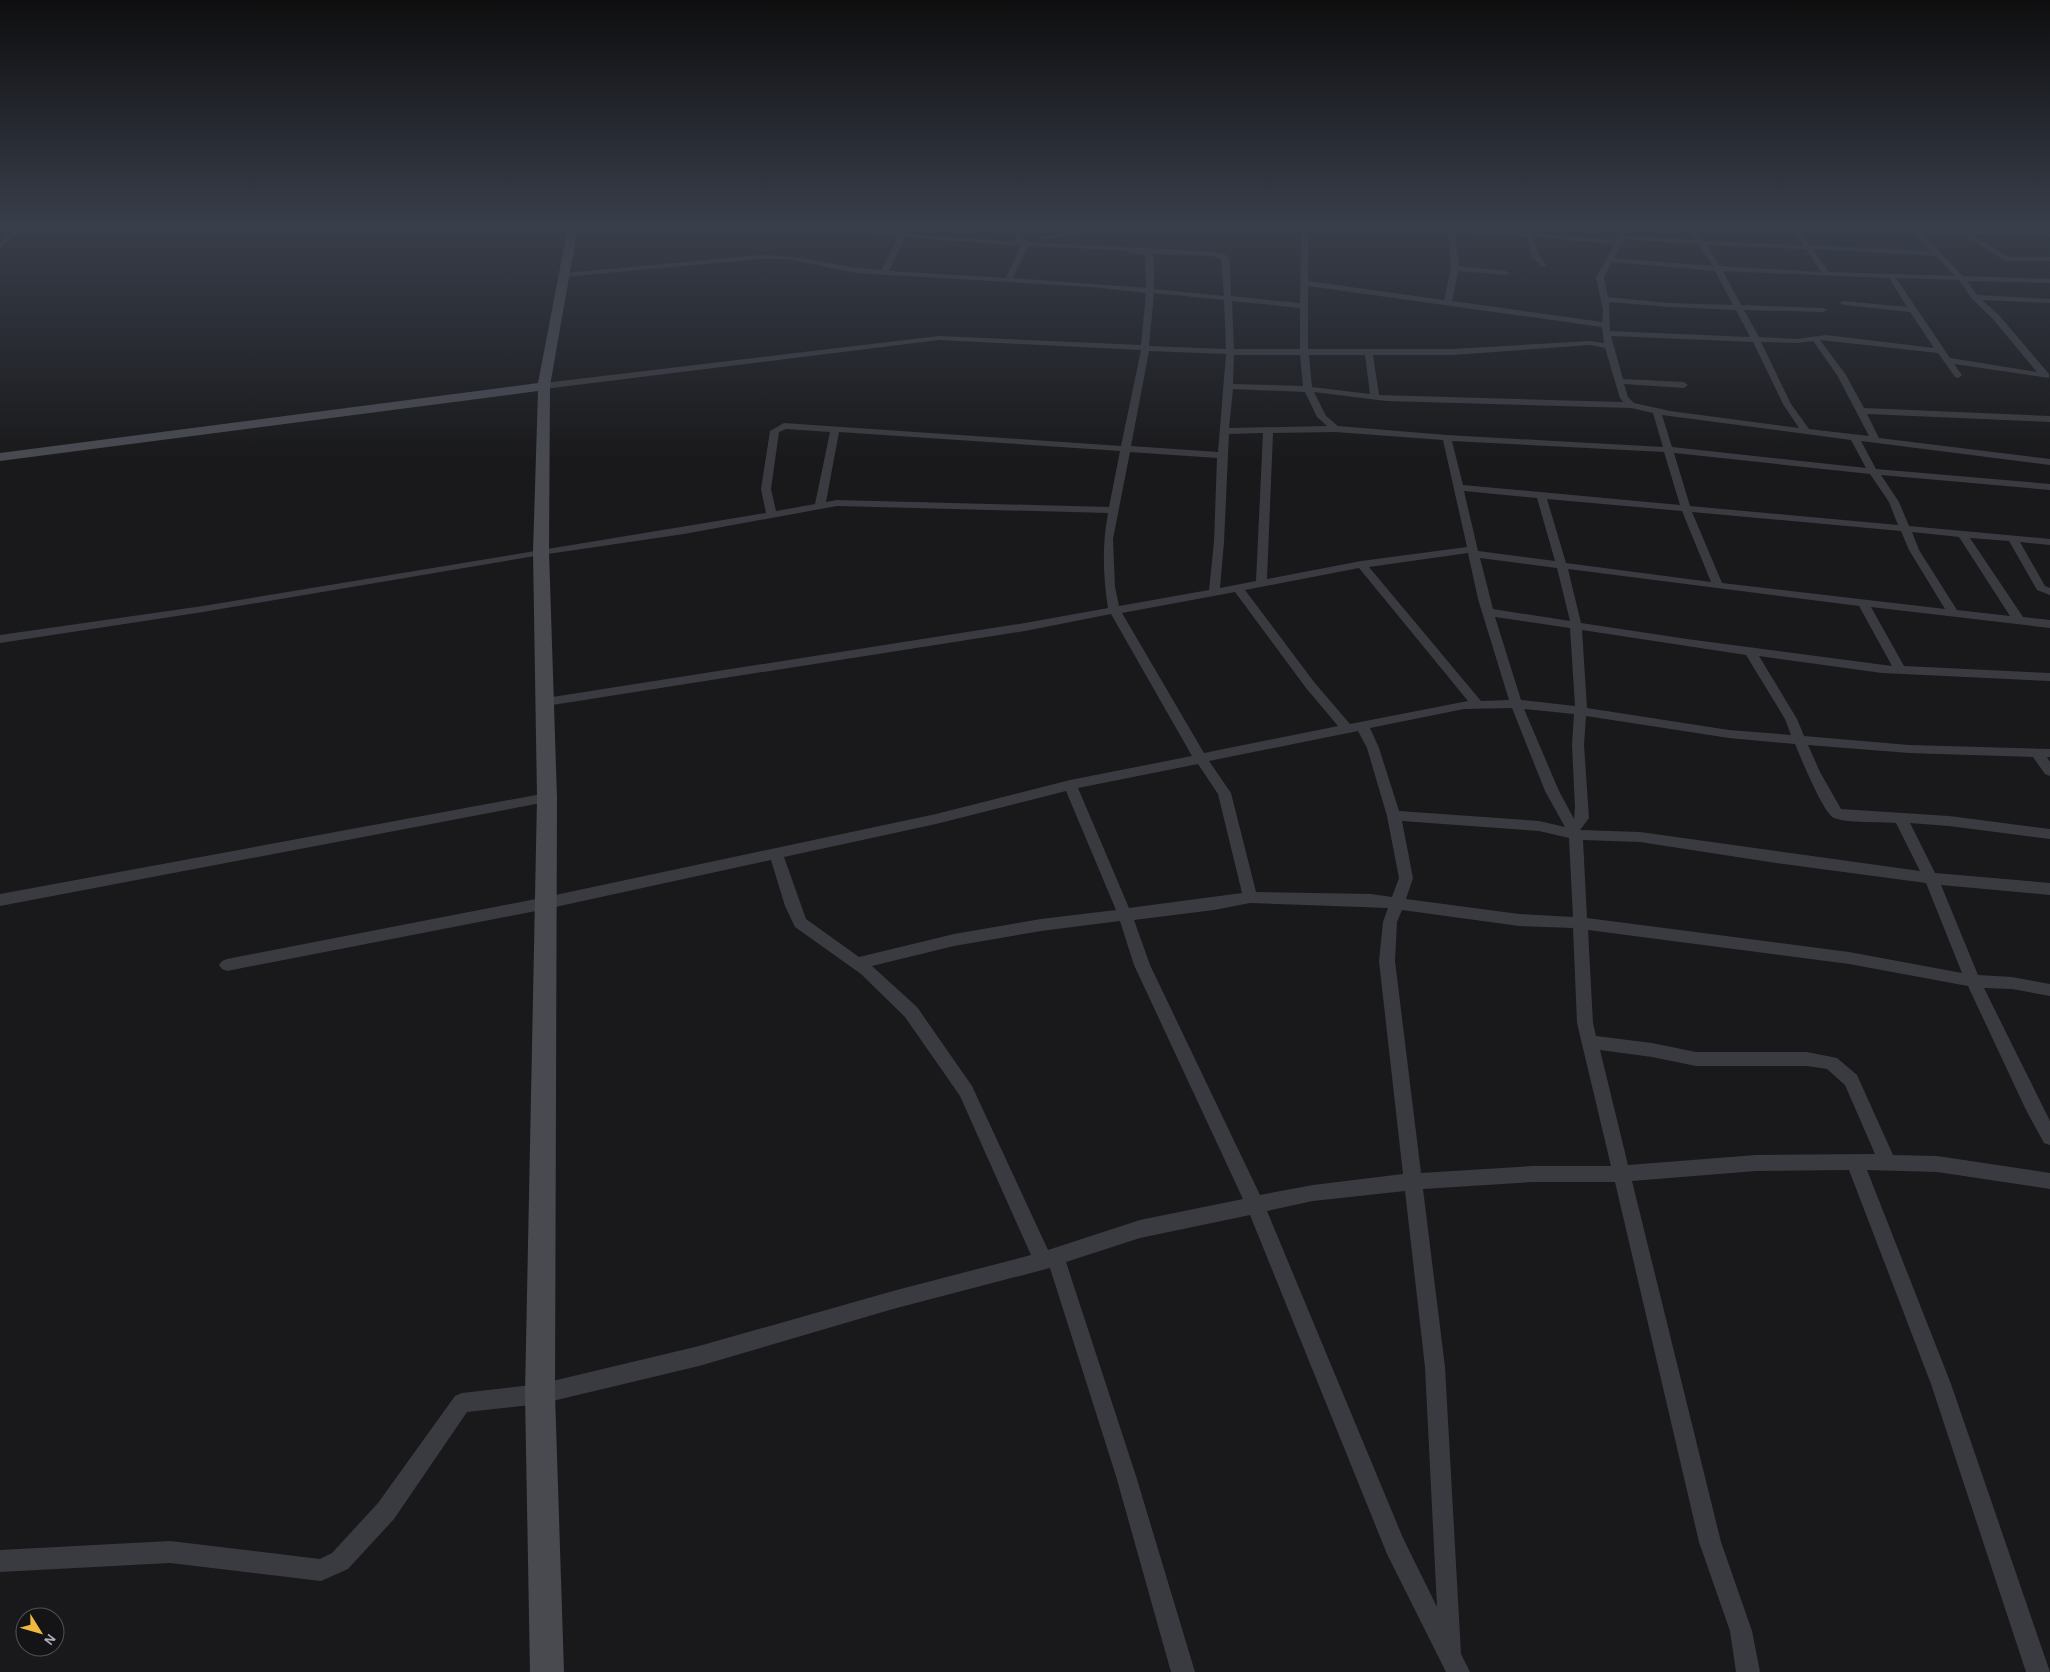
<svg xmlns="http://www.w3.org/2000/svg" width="2050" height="1672" font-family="'Alegreya Sans',sans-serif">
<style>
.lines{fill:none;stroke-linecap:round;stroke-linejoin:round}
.street{fill:#3a3b40;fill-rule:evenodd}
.secondary{fill:#484a50;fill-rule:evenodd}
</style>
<rect width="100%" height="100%" fill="#19191b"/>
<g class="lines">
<path class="street" d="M18,226H25L0,249V243Z
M1011,226H1017L1024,240L1030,242L1217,252L1227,255L1230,260L1231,296L1300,303L1302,226H1308V281L1444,300L1451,268L1448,232L1379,228L1376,226L1524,233L1522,228L1526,226L1531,233L1617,240L1616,237L1625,226H1631L1626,235L1696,240L1686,226H1692L1703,241L1803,245L1791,226L1909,229L1912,226L1917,229L2014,230L2050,233V237L2014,234L1973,235L2008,257H2050V261H2006L1963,235L1922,234L1963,276L2050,279V283L1967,281L1977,295L2050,299V303L1982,300L1998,314L2049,374V378L1954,364L1962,375L1958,378L1955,377L1938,353L1820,340L1846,375L1864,408L2050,416V422L1867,414L1879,438L2050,459V465L1861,441L1876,469L2050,484V490L1881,475L1899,502L1909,526L2050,539V545L2020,542L2045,586L2050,588V595L2037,590L2009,541L1970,538L2023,617L2050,620V628L1871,607L1904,666L2050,673V681L1882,673L1759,656L1797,719L1804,736L1909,745L2050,749V757H2047L2050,762V776L2045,774L2033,757L1909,753L1808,745L1820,772L1841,809L1949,816L2050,829V839L1949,826L1910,823L1935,873L2050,883V895L1941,885L1978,975L2012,977L2050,984V996L2012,989L1984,988L2050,1121V1145L2044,1143L2026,1110L1968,986L1849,964L1588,930L1593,1023L1596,1036L1652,1043L1696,1052H1807L1837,1058L1857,1075L1893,1155L1937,1156L2050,1173V1189L1937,1172L1867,1170L1951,1384L2050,1672H2026L1931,1384L1849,1170L1756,1171L1632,1181L1721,1542L1752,1631L1760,1672H1736L1730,1631L1699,1542L1615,1182H1532L1423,1189L1445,1367L1461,1654L1470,1672H1446L1387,1554L1250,1215L1140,1238L1066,1262L1136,1476L1195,1672H1171L1116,1476L1050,1268L893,1309L699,1366L540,1404L467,1412L394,1519L348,1569L321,1581L170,1563L0,1572V1550L170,1541L320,1559L332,1553L378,1503L455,1396L462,1393L540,1384L699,1346L893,1291L1031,1255L960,1096L905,1017L861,974L795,927L785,906L771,860L546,909L227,971L222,969L219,965L222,961L227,959L546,897L936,814L1070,780L1192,756L1111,614L1025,631L546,706L540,702L546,698L1025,623L1108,608C1103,576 1102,545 1108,513L837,506L684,534L541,555L203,612L0,643V635L203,606L766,513L761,489L770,431L784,423L1121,446L1141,350L939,340L544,389L540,386L544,383L939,336L1141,345L1146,293L1092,287L856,273L788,259H760L564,277L560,275L564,273L760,255C802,255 840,268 882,270L898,236L872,234L870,231L1017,242ZM1799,228L1913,233L1931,251L1810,245ZM1455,233L1526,237L1532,257L1543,267L1547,265L1539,256L1533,237L1615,244L1596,277L1603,310L1602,322L1452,301L1458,271L1506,275L1510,273L1506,271L1459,266ZM905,237L1021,246L1006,278L889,271ZM1624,239L1699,245L1713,266L1614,258ZM1706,245L1806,249L1821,272L1720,266ZM1028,246L1118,250L1145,255L1146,288L1013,278ZM1813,249L1936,256L1955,276L1829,272ZM1151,254L1213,256L1221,259L1224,296L1154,289V257ZM1612,262L1715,271L1733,305L1669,303L1608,297L1604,277ZM1723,271L1889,278L1907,307L1844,301L1840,303L1844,305L1910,312L1934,348L1826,335L1797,339L1759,337L1744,310L1823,312L1827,310L1823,308L1741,305ZM1896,278L1959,280L1972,299L1992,318L2037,372L1950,358ZM1308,286L1602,327L1604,343L1590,341L1452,349H1308ZM1154,293L1224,300L1226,349L1149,346ZM1232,301L1300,308V349H1234ZM1609,302L1669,307L1736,310L1750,337L1610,331ZM1611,336L1753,342L1783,404L1799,428L1670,411L1634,403L1628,397L1624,384L1684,388L1688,385L1684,382L1623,379ZM1813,341L1837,375L1869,436L1809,429L1791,404L1761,342L1797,343ZM1590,345L1605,348L1620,398L1623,402L1379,395L1373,355H1452ZM1149,351L1226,354L1218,452L1131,446ZM1234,355H1300L1303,386L1233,384ZM1309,355H1365L1370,394L1312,387ZM1233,389L1305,392L1317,417L1327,426L1229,428ZM1314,392L1386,401L1631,408L1653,413L1663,447L1447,435L1338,426L1326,416ZM1662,415L1851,440L1866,468L1672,447ZM786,429L830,432L815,504L776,511L771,489L779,432ZM839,432L1120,451L1109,507L837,500L826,502ZM1335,432L1443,440L1467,547L1361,561L1267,579L1273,433ZM1263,433L1256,581L1220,588L1224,542L1229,434ZM1452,441L1664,452L1680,505L1463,485ZM1130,452L1217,458L1214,542L1209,590L1119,606L1115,587L1113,539ZM1674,453L1870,474L1889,502L1898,525L1690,506ZM1464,491L1537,498L1555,561L1478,551ZM1547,499L1682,511L1711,582L1566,563ZM1692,512L1901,531L1909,550L1945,609L1722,583ZM1912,532L1959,537L2010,616L1957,610L1919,550ZM1468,553L1478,599L1509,700L1481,701L1369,567ZM1480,558L1557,568L1570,621L1493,609ZM1359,568L1468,701L1350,724L1314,682L1245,590ZM1568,569L1859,606L1892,666L1687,639L1581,623ZM1235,592L1306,688L1338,726L1204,753L1122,613ZM1495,617L1570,628L1575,706L1521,700ZM1582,630L1746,655L1785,719L1791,735L1729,730L1587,708ZM1512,708L1545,791L1565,827L1539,821L1399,811L1379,748L1370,728L1464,709ZM1524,709L1574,714L1572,745L1575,807L1574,819L1559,791ZM1586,716L1729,738L1795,744C1801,758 1823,813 1834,818C1845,823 1882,822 1896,823L1920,871L1640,832L1580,830L1589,818L1584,745ZM1358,731L1367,748L1387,816L1399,878L1392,897L1371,894L1256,892L1231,793L1209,761ZM1198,764L1218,794L1242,893L1129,908L1078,788ZM1066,791L1116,910L1041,919L954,934L859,957L806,919L784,857L936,824ZM1402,821L1539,831L1569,838L1573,917L1519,914L1406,899L1413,878ZM1583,840L1640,842L1776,863L1926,883L1962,973L1849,952L1587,918ZM1250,903L1388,908L1383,922L1379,961L1403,1174L1313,1185L1260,1195L1150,965L1134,920L1214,910ZM1402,910L1519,926L1573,928L1577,1023L1611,1166H1532L1421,1173L1395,961L1397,922ZM1120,921L1134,965L1243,1199L1140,1220L1048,1250L972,1086L917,1007L872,966L954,946L1041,931ZM1600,1050L1652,1057L1696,1066H1807L1827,1069L1845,1085L1875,1154L1756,1155L1628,1165ZM1405,1191L1425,1367L1437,1607L1403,1538L1267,1211L1313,1201Z
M1125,226H1144L1045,239L1041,237Z
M547,793L554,798L552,801L0,906V894Z"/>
<path class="secondary" d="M568,226H578L550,386L549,552L557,798L555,1394L564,1672H530L525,1394L537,798L533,552L538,391L0,461V453L538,383Z"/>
</g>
<linearGradient id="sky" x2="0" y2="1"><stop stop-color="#0e0e0f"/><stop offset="0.49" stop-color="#383e4a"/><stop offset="1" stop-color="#383e4a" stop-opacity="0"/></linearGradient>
<rect width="2050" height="460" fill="url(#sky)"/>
<g transform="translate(40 1632) rotate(127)"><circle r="24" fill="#141416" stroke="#515258"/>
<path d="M0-4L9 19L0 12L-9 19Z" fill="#efb83e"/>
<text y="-8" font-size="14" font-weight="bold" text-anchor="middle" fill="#acb0bb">N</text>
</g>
</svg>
